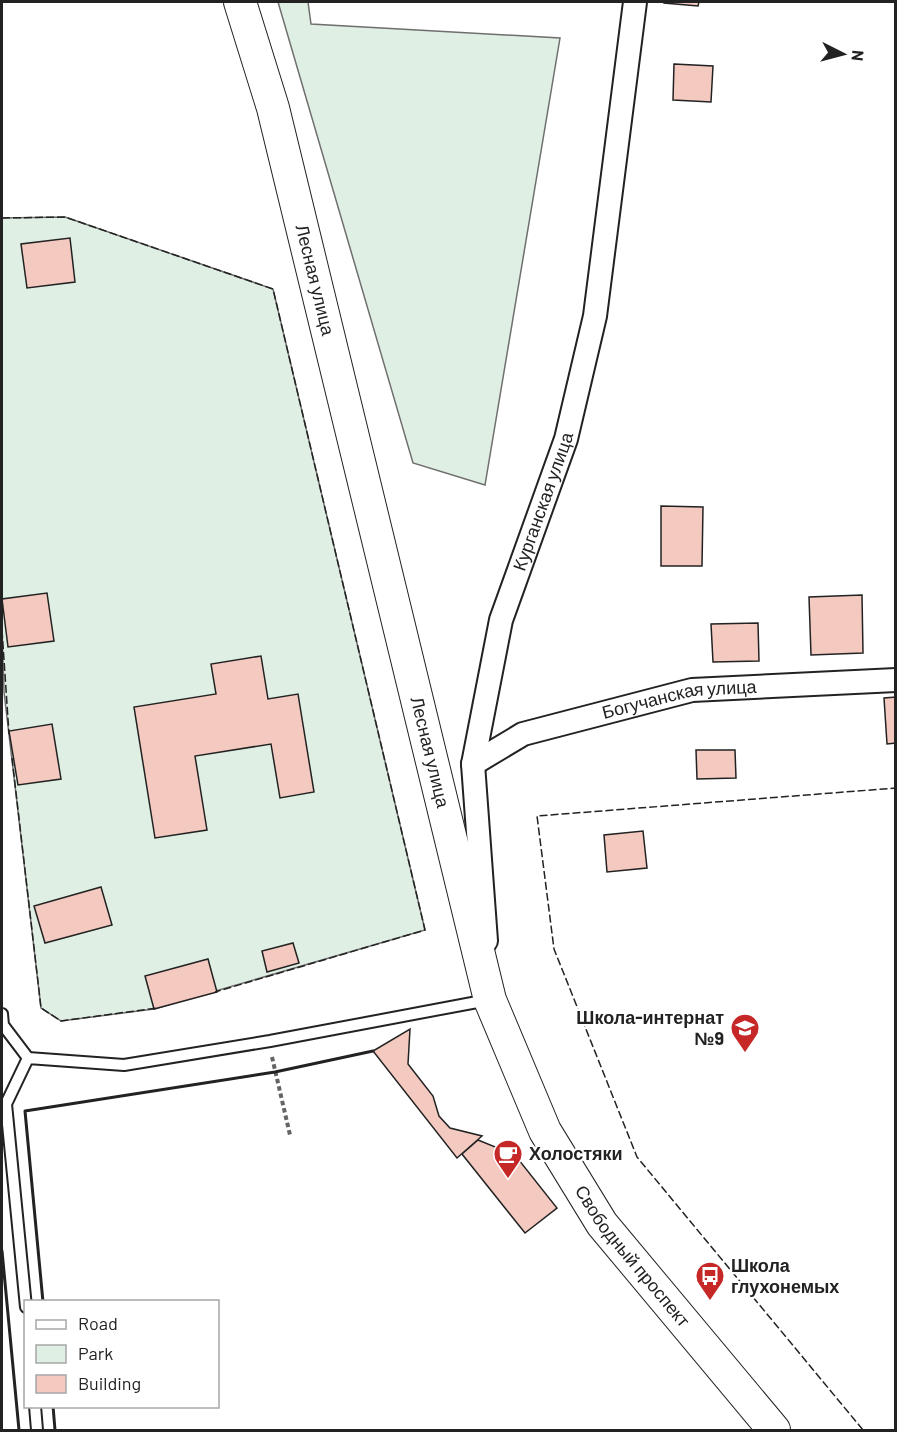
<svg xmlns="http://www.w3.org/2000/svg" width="897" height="1432" font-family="Barlow,sans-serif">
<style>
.green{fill:#e0efe3;stroke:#6f6f6f;stroke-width:1.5}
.building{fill:#f3c9c0;stroke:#222;stroke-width:1.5}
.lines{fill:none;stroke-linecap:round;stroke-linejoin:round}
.lane-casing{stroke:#222;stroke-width:14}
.street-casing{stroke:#222;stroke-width:26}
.secondary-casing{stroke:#222;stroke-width:34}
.path{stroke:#646464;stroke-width:4;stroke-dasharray:4.5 3;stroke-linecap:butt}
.lane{stroke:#fff;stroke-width:10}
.street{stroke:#fff;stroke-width:22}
.secondary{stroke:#fff;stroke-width:32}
.fence{stroke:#222;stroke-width:1.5;stroke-dasharray:8 3;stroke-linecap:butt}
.wall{stroke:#222;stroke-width:3}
.labels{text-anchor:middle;stroke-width:4.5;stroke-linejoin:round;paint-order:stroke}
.street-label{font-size:18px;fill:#222;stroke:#fff}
.poi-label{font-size:18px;font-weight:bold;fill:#222;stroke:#fff;text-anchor:start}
</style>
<rect width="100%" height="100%" fill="#fff"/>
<path class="green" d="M278,2H308L311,24L560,38L485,485L413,463Z
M65,217L273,289L425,930L154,1009L61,1021L41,1008L4,692L2,630V218Z"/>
<path class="building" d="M664,2H699L698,6L664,3Z
M674,64L713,66L711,102L673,100Z
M70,238L75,282L27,288L21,244Z
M661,506L703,507L702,566H661Z
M47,593L54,641L8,647L2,599Z
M862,595L863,653L811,655L809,597Z
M758,623L759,661L713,662L711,624Z
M261,656L268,699L298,694L314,792L280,798L271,744L195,756L207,830L155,838L134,707L216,694L211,664Z
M896,697V743L887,744L884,698Z
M52,724L61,779L18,785L9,731Z
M696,750H735L736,778L697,779Z
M643,831L647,868L607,872L604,835Z
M101,887L112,925L45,943L34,906Z
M293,943L299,963L267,972L262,951Z
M208,959L217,992L154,1009L145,976Z
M410,1029L408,1064L433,1096L439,1116L450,1128L482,1136L457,1158L373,1051Z
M478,1140L515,1155L557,1208L525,1233L462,1154Z"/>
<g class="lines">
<g class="lane-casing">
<path id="lane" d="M2,1014L3,1025L28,1058L124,1065L270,1041L488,1000
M26,1307L6,1104L28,1058
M35,1406L37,1430"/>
</g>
<g class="street-casing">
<g id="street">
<path id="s1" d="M473,764L523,734L692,690L896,680"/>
<path id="s2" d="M486,941L473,764L501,620L566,439L595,316L635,2"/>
</g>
</g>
<g class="secondary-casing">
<g id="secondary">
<path id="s3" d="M240,2L273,108L490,1000L545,1131L602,1224L774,1430"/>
</g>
</g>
<path class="path" d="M272,1057L290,1135"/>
<use href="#lane" class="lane"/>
<use href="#street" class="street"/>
<use href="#secondary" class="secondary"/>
<path class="fence" d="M2,218L65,217L273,289L425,930L215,992
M2,630L9,734
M12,758L41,1008L61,1021L157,1008
M863,1430L637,1157L554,949L537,816L896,788"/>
<path class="wall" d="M2,1251L19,1430
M43,1302L25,1111L275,1072L373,1051
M53,1406L55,1430"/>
</g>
<defs>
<g id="school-pin" transform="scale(1.5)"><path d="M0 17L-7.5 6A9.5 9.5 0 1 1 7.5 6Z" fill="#c62828" stroke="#fff"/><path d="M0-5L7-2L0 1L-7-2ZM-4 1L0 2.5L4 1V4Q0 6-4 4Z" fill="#fff"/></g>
<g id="cafe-pin" transform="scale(1.5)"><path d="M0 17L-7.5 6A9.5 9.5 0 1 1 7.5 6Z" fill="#c62828" stroke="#fff"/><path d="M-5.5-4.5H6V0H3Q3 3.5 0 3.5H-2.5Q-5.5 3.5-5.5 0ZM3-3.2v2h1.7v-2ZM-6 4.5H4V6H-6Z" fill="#fff"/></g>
<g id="bus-pin" transform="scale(1.5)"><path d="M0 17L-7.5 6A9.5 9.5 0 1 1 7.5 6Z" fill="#c62828" stroke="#fff"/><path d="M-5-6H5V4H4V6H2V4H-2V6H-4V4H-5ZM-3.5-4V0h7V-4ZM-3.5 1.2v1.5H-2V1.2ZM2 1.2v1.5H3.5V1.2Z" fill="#fff"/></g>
</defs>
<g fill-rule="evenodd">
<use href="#school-pin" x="745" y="1028"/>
<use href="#cafe-pin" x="508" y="1154"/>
<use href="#bus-pin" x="710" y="1276"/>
</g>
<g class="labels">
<g class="street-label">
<text dy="6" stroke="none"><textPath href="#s3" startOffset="288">Лесная улица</textPath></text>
<text dy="6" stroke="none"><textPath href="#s2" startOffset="450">Курганская улица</textPath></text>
<text dy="6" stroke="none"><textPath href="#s1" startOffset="219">Богучанская улица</textPath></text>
<text dy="6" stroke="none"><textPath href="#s3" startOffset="774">Лесная улица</textPath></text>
<text dy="6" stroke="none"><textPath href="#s3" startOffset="1324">Свободный проспект</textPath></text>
</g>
<g class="poi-label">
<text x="724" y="1024" text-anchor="end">Школа-интернат<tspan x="724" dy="21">№9</tspan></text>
<text x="529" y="1160">Холостяки</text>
<text x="731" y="1272">Школа<tspan x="731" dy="21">глухонемых</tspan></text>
</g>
</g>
<rect width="897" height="1432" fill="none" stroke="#222222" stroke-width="6"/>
<rect x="24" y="1300" width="195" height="108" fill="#ffffff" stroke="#a7a7a7" stroke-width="1.5"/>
<rect x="36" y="1320" width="30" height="9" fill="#ffffff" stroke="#a7a7a7" stroke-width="1.5"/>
<text x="78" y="1330" font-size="18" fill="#222222">Road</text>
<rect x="36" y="1345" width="30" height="18" fill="#e0efe3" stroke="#a7a7a7" stroke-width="1.5"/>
<text x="78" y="1360" font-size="18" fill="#222222">Park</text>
<rect x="36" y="1375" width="30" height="18" fill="#f3c9c0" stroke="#a7a7a7" stroke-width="1.5"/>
<text x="78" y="1390" font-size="18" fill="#222222">Building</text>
<g transform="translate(843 54) rotate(96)" stroke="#ffffff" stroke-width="4.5" paint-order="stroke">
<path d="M0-4.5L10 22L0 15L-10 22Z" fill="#222222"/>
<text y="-9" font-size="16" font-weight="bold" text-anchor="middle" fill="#222222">N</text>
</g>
</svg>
